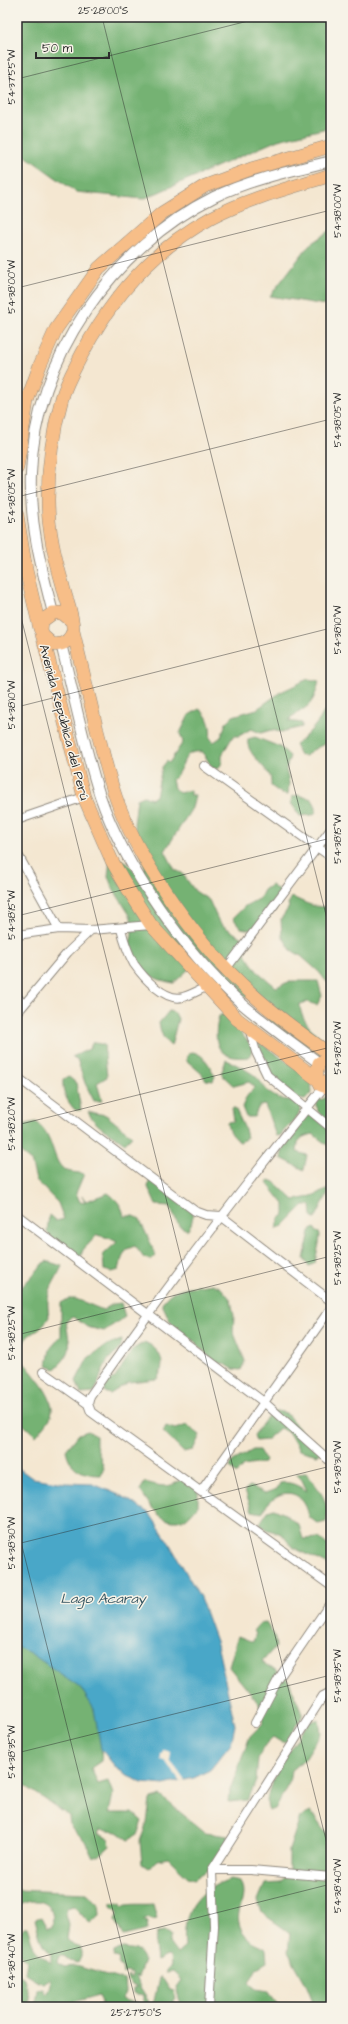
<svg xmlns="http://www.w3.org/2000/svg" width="348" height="2024" font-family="'Architects Daughter',sans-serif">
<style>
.forest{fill:#74b273;stroke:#506e4f}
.water{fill:#49a7c8;stroke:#3a697a}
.pier{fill:#f4e7d1}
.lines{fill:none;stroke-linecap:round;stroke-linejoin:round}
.minor-casing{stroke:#90897e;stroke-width:10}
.tertiary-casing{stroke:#90897e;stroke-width:12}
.trunk-casing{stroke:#90897e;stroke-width:14}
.minor{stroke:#fff;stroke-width:8}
.tertiary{stroke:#fff;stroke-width:10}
.trunk{stroke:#f7be88;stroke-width:13}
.ticks{fill:none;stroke:#2b2b2b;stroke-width:1;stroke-opacity:0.45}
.labels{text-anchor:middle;stroke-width:3;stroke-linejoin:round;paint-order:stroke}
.street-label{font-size:13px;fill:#2b2b2b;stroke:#f7f3e8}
.water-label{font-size:14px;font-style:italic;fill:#365662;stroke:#f7f3e8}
.neatline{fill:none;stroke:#2b2b2b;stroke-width:1.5}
.ticks-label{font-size:10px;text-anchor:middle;fill:#2b2b2b}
</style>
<rect width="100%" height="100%" fill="#f7f3e8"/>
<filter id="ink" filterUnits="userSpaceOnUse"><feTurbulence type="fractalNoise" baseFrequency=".025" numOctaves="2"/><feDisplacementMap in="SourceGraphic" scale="8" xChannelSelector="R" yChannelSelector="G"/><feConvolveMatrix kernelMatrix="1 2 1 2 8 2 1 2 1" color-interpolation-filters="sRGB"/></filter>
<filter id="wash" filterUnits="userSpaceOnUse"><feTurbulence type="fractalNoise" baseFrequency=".012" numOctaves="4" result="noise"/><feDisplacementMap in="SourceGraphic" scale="16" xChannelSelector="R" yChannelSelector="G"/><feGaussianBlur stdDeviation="0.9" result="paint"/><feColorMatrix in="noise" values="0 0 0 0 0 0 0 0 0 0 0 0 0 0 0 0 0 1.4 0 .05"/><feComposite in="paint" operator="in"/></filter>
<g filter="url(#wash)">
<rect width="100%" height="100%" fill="#f4e7d1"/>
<path class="forest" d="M17,17H331V127L278,140L143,199L76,192L17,150Z
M331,230V306L270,296L309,245Z
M308,679L319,681C314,703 310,706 291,717L289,721L302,723V727L281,732L271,730L261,733L251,729L239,736H233L222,755V763L218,769L212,768L203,752C184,750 186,760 178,773C177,775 174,778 172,780L174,788L179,793L190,790V795H195L192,808L165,851L175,870L182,873L195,891L209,900L218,920L222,925L245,940L247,944L245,954L257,971L276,987L291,981H318L322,996L317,1005L307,1002L300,1004C300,1023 318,1035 331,1047V1065L318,1053L305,1047L269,1022L263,1012L249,999L194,964L174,983C148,979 141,970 129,947L132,935L131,917L112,887L108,876L110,860L118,858L127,863L141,877L145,868L134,824L137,799L144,796L151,799L156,796L162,767L167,761L169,763L183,742L180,733L189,715L199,709C208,714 212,728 210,738L214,742L221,737L226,723L233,716L257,709L281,692Z
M331,704V743L328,742L311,751L306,756L300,755L295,745C305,737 313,729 320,719C323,714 325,708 331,704Z
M255,737L280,747L290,756L286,769L289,783L288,795L282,794L271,786C271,783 271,779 270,776C265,766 245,752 248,739Z
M297,795L312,799L316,807V812L312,815L300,816L291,803L292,797Z
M271,885L281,892L275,911L251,930L241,928L233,918L245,906L260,898L264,890Z
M292,897C306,903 315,909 331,906V984L326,981L319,972L301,956L291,950L282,936L281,919L289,907L288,904Z
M169,1011L175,1013L178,1019L171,1046C163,1040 161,1033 159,1023Z
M225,1013L253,1048L249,1057C217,1061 212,1043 219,1016Z
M93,1042L104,1045L107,1077L97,1083L102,1101H94L85,1083L77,1059L72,1057L89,1049Z
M259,1042L311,1079L312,1093L305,1100L299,1099L271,1081L268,1068V1062L260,1052Z
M193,1052C205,1055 209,1065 215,1076L213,1081L206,1080L201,1073L186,1060L189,1053Z
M226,1060C229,1060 250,1072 254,1075C262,1081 265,1092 276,1097C281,1100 291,1100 297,1101L301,1106C299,1122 288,1123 281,1135L276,1136L265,1105L259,1106L254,1117H246L242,1107L247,1096L255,1087L249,1082L234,1086L221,1074Z
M69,1077L76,1083L81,1110H75C67,1101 62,1093 63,1079Z
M331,1093V1122L318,1112L316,1100L324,1099L327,1095Z
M232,1108H235L245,1129L247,1138L240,1142C232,1137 228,1132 227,1122L234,1121Z
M88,1112L106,1115L132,1136L125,1143C111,1133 96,1128 88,1112Z
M307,1115L314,1116L331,1132V1148L313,1134L303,1137L298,1142L297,1152L307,1155L304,1170L281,1158C283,1142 294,1124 307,1115Z
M36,1122C55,1135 51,1161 65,1170C70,1173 78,1172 84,1174L76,1193L80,1202L85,1203L82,1196L86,1201L108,1193C116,1199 122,1205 124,1216H133L140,1219C144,1232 153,1244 155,1256L151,1260L144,1258L135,1246L127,1249L122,1258L119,1270L112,1272L104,1270L103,1255L117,1242L109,1238L97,1235L83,1250L79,1260L65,1244L54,1240L47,1232L49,1215L56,1221L64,1219L58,1203L36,1180L31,1161L17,1150V1124L22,1125Z
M150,1179L191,1207C193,1216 194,1222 187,1230L179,1226L170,1206L156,1205L148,1187Z
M269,1180L274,1182L294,1200L306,1198L330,1189L315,1219L312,1218L311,1205H304L283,1226L276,1229L280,1218L284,1215V1204L267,1183Z
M314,1228L320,1234C320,1245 316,1253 315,1263L309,1266L304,1259L310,1231Z
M46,1261L62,1266C52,1288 45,1290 49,1317C35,1339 23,1328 20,1358C30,1371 58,1398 51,1416C48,1423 41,1430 36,1436L17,1419V1292Z
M213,1284L221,1288L231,1300L234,1316L233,1331L245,1361L241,1370L233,1369L225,1364L214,1362L195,1342L185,1334L177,1331L170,1321L162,1304C171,1285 196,1287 213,1284Z
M68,1299H76L103,1310L113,1304L121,1303L125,1317L104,1331L87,1327L74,1317L66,1321C69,1346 76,1349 55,1369L47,1366L50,1349L61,1336V1303Z
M122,1340C122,1352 111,1354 106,1363C101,1372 99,1384 94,1393L81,1394L76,1381L88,1358L107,1345Z
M145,1342C161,1350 167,1363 157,1379L129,1382L110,1394L105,1392L104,1382L115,1378L133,1349Z
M277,1411L286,1413L305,1436L318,1444L321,1452L317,1455L299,1450L289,1433L280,1428L266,1440L256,1441L254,1435C262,1426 265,1416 277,1411Z
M187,1425L200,1435L193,1450L183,1452L163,1432L166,1426L175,1429Z
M88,1431L96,1436V1445L104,1468L101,1475C82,1475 70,1469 66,1450L79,1434Z
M253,1450H259L265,1460L264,1463L243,1466L236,1474L230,1467L233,1461Z
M306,1473C318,1488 331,1502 326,1522L318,1524L309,1517C304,1486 275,1486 262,1513L252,1511L245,1490L250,1486L265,1493L277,1489L280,1483C291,1481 298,1486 307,1491L302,1480L296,1474Z
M185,1477L193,1479L198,1491V1506C194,1510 189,1517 185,1519C162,1528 150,1505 140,1490L145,1482C164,1487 169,1489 185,1477Z
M274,1509L285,1514L299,1525L303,1539L319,1538L331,1548V1566L292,1547L282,1534L265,1529L260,1523L268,1511Z
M266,1623L274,1635L276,1646L262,1662L277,1672L287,1677L303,1715L293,1730L289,1742H281L273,1737L265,1745L258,1759L256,1781L248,1800L229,1802L230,1790L250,1736L263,1723L259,1704L229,1667L238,1636L253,1642L256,1633L253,1631L259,1624Z
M17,1642L86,1686L103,1736L101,1761L91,1768L98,1784L108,1781L113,1794L109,1813H133L142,1821L137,1835L129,1840L118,1832L100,1830L98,1834L109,1839L110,1846L99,1856L93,1858L85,1841L70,1826L69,1816L17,1780Z
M316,1720L319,1721L321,1733L304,1760L291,1770L289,1783L275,1809L269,1811C258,1791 297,1739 309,1722Z
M161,1796L205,1833L228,1836L217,1864L194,1879L188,1877L168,1858L157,1860L148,1868L142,1864L140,1841L147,1823L150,1800Z
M311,1812L331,1841V2007H312L314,2004L306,1984L288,1952L290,1933L262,1913L258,1900L265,1884L281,1883L289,1872V1850L300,1817Z
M231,1879L240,1881C250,1902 230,1912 243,1932C245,1934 247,1938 249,1940C253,1944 261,1946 266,1949L267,1962L257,1968L249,1983L256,1989L269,1991L279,2007H182L176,1987L181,1980L173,1972L166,1973L171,1966L170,1957L167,1956L157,1961L155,1943L158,1932L165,1931L171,1935L169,1943L177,1954L185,1947C181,1912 198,1889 231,1879Z
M17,1890L86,1893L99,1905L100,1915L90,1923C83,1918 80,1911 73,1906L67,1908L66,1915L69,1925L67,1939L73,1945L81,1948V1957L78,1963L70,1961L64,1956H59L58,1963L65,1967L76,1966L124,1980L125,1992L122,1999L147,2007H100L102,2001L99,1995L74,2002L67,2007H35L37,1989L43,1988L46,1994L50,1985L49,1979L44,1982L38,1981L25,1973L27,1961L17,1952V1936L24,1927H27L35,1951L51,1963V1955L40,1938L35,1919L41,1917L47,1928L52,1927C57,1902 38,1895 17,1906Z
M111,1903H121L122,1906C133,1903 142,1905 153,1904L157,1919L151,1920L147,1918L143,1920L147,1922L148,1930L123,1936L115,1921L118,1912L111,1907Z
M123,1948C136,1950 138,1948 144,1961L138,1977L136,1975L140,1988L149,2002L146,2005L143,2002V1996L133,1994V1989L137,1987L131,1985L127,1978L128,1975L132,1978L133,1974L126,1972L123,1974L122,1967L118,1965L119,1958L114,1957V1952Z
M17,1973L24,1978L29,1998L28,2007H17Z
M161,1976L170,1990L174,1991L176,1998L173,2002L180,2004V2007H148L154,2001L159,1978Z"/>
<path class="water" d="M17,1467L32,1478L65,1483L93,1484L124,1497L150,1514L168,1541L200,1597L217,1644L235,1725L231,1744L210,1770L194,1778L164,1785L142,1783L117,1769L101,1749L94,1709L80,1687L30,1653L17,1647Z"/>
<path class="pier" d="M164,1750L171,1752L170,1760L185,1781L180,1782L166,1762L161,1760V1755Z"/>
</g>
<g filter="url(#ink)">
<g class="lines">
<g class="minor-casing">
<path id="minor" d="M204,766L331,857
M17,820L84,797
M17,853L59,929
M121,929C124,941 128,953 134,964C143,977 165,1002 183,997C191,995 199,990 206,987
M17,935L59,929L91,930L151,925
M226,969L331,829
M17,996L23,1005
M17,1013L68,952L91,930
M249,1028L256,1052L267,1075L331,1128
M17,1077L195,1211L206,1215L221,1216L331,1301
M324,1087C243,1187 164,1290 90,1396L88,1404L91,1412L331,1586
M17,1215L265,1403L331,1462
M43,1372L88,1404
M201,1491L331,1308
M255,1723L279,1678L331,1602
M212,1870H251L331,1877
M209,2007L214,1926L212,1870L323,1696L331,1692"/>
</g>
<g class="tertiary-casing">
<path id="tertiary" d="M53,613C41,567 29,521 31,474C34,359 113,247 214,197C251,179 291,171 331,161
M61,644C74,695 84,747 100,796C125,868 185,952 240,1002C265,1024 293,1043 319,1063"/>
</g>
<g class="trunk-casing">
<path id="trunk" d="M17,468L27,401L40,365L56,329L99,268L162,213L205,186L251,169L331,146
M17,515L26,570L40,629
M72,621L62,613H53L42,621L41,630L84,797L112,861L128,889L151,925L237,1019L317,1079
M73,631C81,664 89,697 97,730C104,756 109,781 119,806C143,868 200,947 250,992C275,1015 303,1035 331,1055
M42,635L52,644C63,646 70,641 73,631C74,617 66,600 63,586C55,558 48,530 48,500C48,467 53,430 62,398C66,383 75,368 82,354C112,297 154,249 211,218C249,198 290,188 331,175
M331,1057L319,1063L316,1075L321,1085L331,1088"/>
</g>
<use href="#minor" class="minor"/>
<use href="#tertiary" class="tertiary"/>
<use href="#trunk" class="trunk"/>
</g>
</g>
<path class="ticks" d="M102,17L331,935M17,79L264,17M17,288L331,210M17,497L331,419M17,601L331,1860M17,707L331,628M17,916L331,838M17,1125L331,1047M17,1335L331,1256M17,1526L137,2007M17,1544L331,1466M17,1753L331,1675M17,1963L331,1884"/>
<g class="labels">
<g class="street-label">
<text transform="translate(65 722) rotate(75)" y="5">Avenida República del Perú</text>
</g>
<g class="water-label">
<text x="103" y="1603">Lago Acaray</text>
</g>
</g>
<rect width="348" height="2024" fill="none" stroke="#f7f3e8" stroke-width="44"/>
<path d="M36 52v6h73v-6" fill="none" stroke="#2b2b2b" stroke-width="2"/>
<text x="42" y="52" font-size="12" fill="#2b2b2b" stroke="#f7f3e8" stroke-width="3" paint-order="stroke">50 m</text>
<rect x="22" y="22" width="304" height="1980" class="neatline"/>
<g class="ticks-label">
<text x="103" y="14">25°28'00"S</text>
<text transform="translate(11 77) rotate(-90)" y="4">54°37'55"W</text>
<text transform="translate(337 211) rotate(-90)" y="4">54°38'00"W</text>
<text transform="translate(11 287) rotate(-90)" y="4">54°38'00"W</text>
<text transform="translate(337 420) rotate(-90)" y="4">54°38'05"W</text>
<text transform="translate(11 496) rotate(-90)" y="4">54°38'05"W</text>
<text transform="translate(337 630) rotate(-90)" y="4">54°38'10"W</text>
<text transform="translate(11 705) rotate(-90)" y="4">54°38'10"W</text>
<text transform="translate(337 839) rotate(-90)" y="4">54°38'15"W</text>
<text transform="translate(11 915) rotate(-90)" y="4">54°38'15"W</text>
<text transform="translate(337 1048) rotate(-90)" y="4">54°38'20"W</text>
<text transform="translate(11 1124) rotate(-90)" y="4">54°38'20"W</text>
<text transform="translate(337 1258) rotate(-90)" y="4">54°38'25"W</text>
<text transform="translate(11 1333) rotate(-90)" y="4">54°38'25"W</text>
<text transform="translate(337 1467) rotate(-90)" y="4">54°38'30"W</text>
<text transform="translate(11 1543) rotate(-90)" y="4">54°38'30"W</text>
<text transform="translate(337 1676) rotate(-90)" y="4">54°38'35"W</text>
<text transform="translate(11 1752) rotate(-90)" y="4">54°38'35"W</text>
<text transform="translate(337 1886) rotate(-90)" y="4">54°38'40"W</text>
<text transform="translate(11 1961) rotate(-90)" y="4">54°38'40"W</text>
<text x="136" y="2016">25°27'50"S</text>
</g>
</svg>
